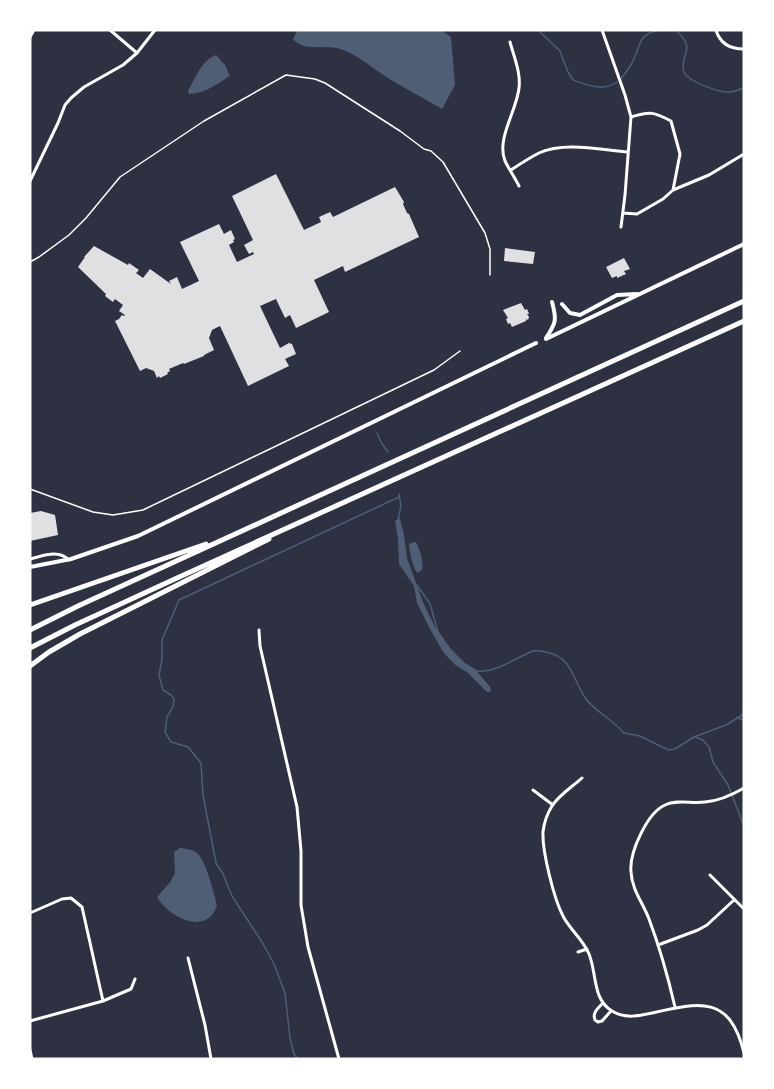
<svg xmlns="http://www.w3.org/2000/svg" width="774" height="1089" font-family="'Varela Round',sans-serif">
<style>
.water{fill:#4f5d75}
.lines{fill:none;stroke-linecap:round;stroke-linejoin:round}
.stream{stroke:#4f5d75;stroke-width:1.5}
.building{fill:#e0e0e3}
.service{stroke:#fff;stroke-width:1.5}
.minor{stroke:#fff;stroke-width:3}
.secondary{stroke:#fff;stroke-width:4}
.motorway{stroke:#fff;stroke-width:5}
</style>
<rect width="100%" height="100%" fill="#2d3142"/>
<path class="water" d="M300,30H441L451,37L455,85L442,109C422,97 401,87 382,74C368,65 354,52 337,48C324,45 303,52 293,39L296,33Z
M216,55L225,65L230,76C217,84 204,94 189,94L188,91C195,78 202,60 216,55Z
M400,518L404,535L407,558L423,602L434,625L451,649L465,663L475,669L491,688L490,692H487L468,673L454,664L443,652L428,625L417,603L414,586L399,564L398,539L395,521Z
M414,542H416C420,550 424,562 422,570L417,573C412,565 410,554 409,544Z
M180,848C187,849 194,849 199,855C206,863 215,895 217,906C215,909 214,913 212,915C196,933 165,912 157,897L171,881L175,873L174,852Z"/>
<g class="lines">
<path class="stream" d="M538,30L560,51L568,72L573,80C587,85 603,92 617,82
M675,30C699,49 678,56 684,72C689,82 720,93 730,92C735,92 740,89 744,88
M621,79C625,74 629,68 632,63C641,45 638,32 662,30
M377,433L382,444L388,452
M398,519L401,506L399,494
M417,585L430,604L438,632
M476,671C496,673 515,658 533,651C537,650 541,651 546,652C574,658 572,680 586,699C596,712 612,719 624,733L640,736L662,747L669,750L675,749L694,737L726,725L744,714
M737,717L744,721
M695,737L703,740L709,747L713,762L728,785L744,826
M298,1059L294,1054L290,1038L285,993L274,964L262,942L232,896L223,874L216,863L203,795L201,763L188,747L171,742L165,732L167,717L173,707L174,699L171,695L163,690L159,675L162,659V640L179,600L399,497"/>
</g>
<path class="building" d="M276,174L304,230L321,222L319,217L330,212L333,217L395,187L404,202L403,204L407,213L409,214L419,237L345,272L343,266L314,280L329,312L296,328L290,315L285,318L276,299L260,306L280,348L289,343L292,344L296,354L285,359L289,366L248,386L220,326L212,330L209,338L214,350L204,355V356L184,364L183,363L169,369L170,371L167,373L168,374L160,378L159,376L157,378L154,371L146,368L140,371L115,321L119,319L122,315L124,316L125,315L119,311L123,305L115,299L113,302L105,296L106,294L78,267L85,257H84L94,246L128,265L129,263L139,270L136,273L143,278L150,269L171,284L169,281L177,277L182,289L199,281L180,242L219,224L224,234L231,230L235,239L233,240L234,242L229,245L237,262L254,254L253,252L249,254L244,245L253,240L232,196Z
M505,248L535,252L533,264L504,261Z
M624,258L630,269L624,271L626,274L617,278V276L612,278L606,267Z
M521,303L525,310L527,309L529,314H527L529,317L528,320L526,319V321L512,327L510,323L508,324L506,319L508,318L503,310Z
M41,511L55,515L58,535L30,541V513Z"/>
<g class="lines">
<path class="service" d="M30,262L39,257L69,235L86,218L120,177L204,121L286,75L315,79L325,83L400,131L424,149L431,151L443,162L485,233L490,249V275
M30,489L93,512L113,515L143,510L434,370L460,351"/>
<path class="minor" d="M110,30L137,53
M602,30L625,95L631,117L625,195L621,227
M716,30C720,44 730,49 744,49
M30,37L34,30
M510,42C514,57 521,73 519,88C517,110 496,139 505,161C509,169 515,178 519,186
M511,170C520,164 529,158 539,153C564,141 602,150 628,152
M30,181L58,123L65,105L71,98L84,87L123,65L137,53L155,30
M673,190L709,175L744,154
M623,213L637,214L663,199L673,190L680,154L671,121C654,112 650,111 631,117
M30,559C43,556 58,549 69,560
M259,630L260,646L297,807L301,851V905L308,947L339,1059
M582,778C572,787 559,795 552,806C547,814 544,823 543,832C542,851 554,899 563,916C570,930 583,939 589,954C597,973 592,999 612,1011C625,1019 639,1016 652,1013C700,1002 730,995 744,1053
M533,790L553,805
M710,875L744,909
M30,913L62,899L71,898L82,907L103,1001
M658,945L698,930L707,925L734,900
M578,952L587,949
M188,958L205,1025L211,1059
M603,1003C598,1008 592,1013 595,1020L598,1022L602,1021L611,1011
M675,1007C668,977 660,948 649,919C643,903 632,890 631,872C629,853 647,813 665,805C677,799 692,804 705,802C720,801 732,795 744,788
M30,1021L103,1001L131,989L135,979
M30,1050L32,1059"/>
<path class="secondary" d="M562,304L570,313L580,315L617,295L637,294
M546,338C556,323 557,320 552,302
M546,339L744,244
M30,567L71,559L138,536L536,343"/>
<path class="motorway" d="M30,605L206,544
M30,630L78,606L744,301
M30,648L75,625L177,578L744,321
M30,666L49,652L80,634L269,539"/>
</g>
<rect width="774" height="1089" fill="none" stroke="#ffffff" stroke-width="63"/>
</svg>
